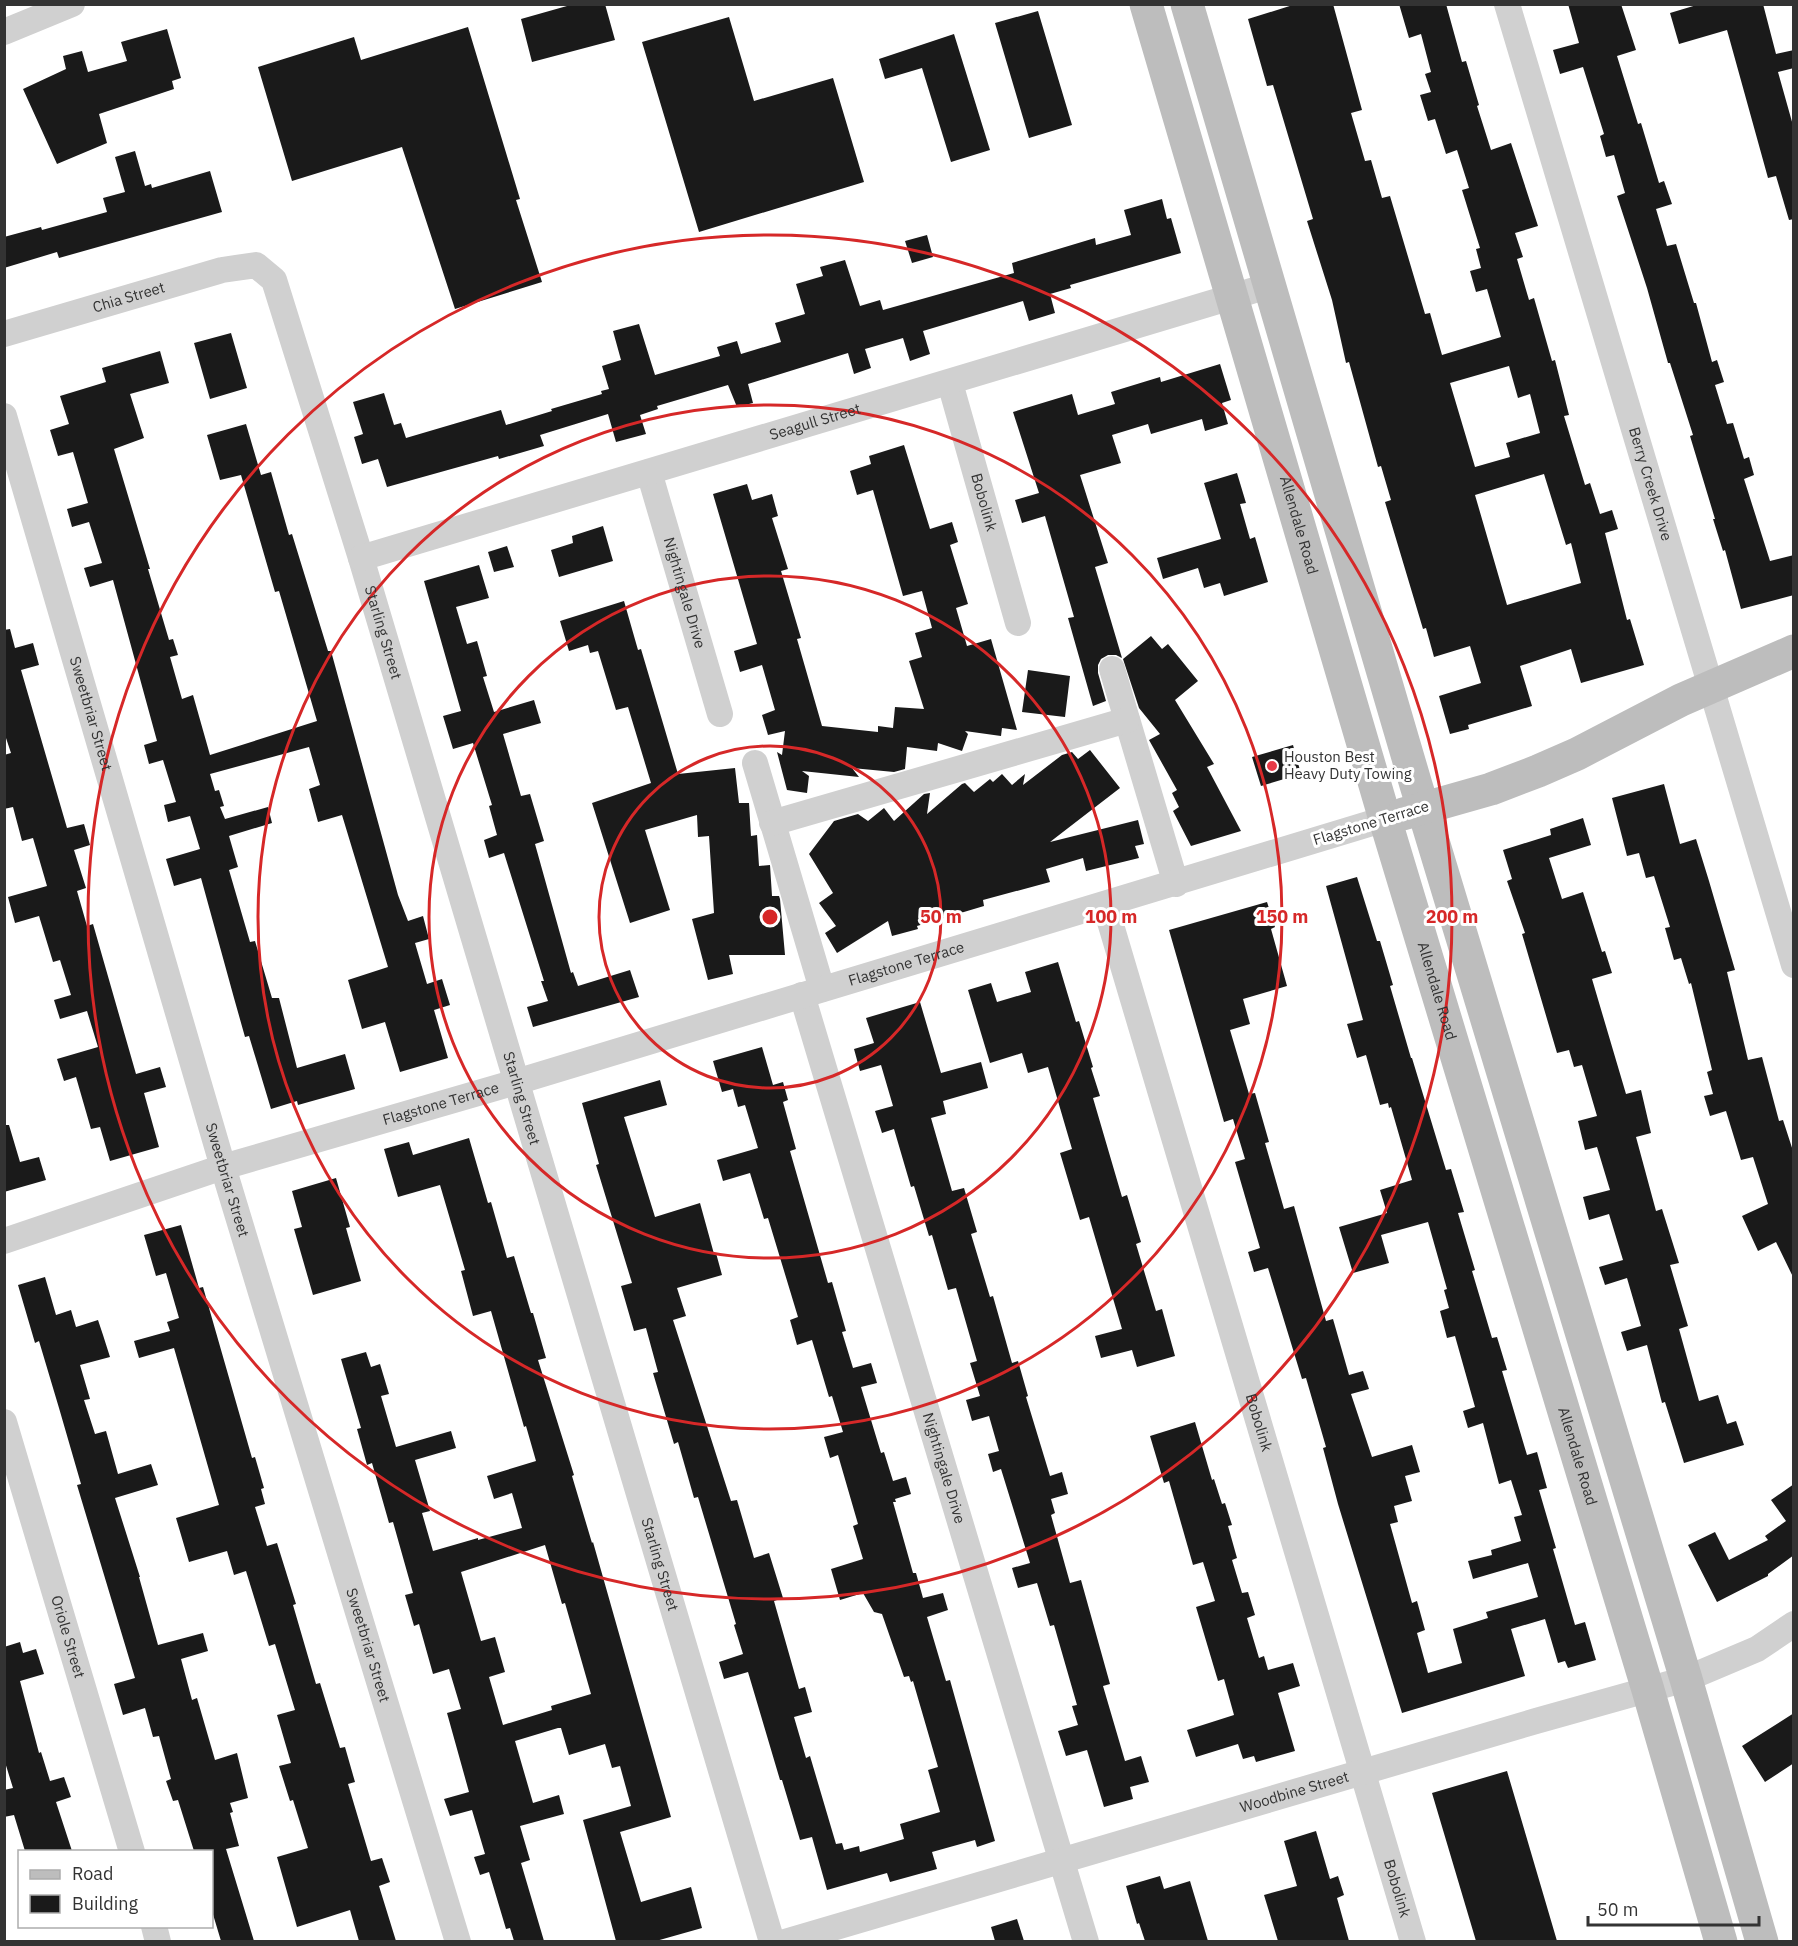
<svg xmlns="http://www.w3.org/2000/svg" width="1798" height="1946" font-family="'IBM Plex Sans',sans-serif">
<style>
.building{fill:#1a1a1a;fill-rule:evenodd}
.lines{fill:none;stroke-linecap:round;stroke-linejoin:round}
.street{stroke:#d0d0d0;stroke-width:26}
.secondary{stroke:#bdbdbd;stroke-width:33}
.ring{fill:none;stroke:#d62828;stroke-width:3}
.poi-dot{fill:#e63946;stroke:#fff;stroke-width:2}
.labels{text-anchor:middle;stroke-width:6;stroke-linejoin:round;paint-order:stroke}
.street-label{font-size:15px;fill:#333;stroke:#fff}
.poi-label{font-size:15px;fill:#333;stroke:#fff;text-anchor:start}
.centre{fill:#d62828;stroke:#fff;stroke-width:3}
.ring-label{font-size:18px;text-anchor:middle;font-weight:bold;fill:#d62828;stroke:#fff;stroke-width:6;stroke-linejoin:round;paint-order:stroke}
</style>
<rect width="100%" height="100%" fill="#fff"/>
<path class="building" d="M574,4H605L615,40L532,62L521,19Z
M1296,4H1333L1362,110L1351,113L1365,161L1371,160L1382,198L1390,196L1425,314L1430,313L1442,355L1501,337L1487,289L1476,292L1470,271L1481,268L1476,249L1480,248L1462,190L1469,188L1457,150L1446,154L1435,119L1428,121L1420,95L1431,92L1425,74L1431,72L1421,34L1409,38L1399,4H1446L1462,62L1466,61L1479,105L1477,106L1491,150L1511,143L1538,226L1515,233L1523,257L1517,259L1529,300L1534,298L1552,361L1555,360L1569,415L1564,416L1585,485L1590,483L1600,514L1612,510L1618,529L1605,533L1627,620L1630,619L1644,665L1581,683L1571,649L1520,666L1532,706L1468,725L1469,729L1450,734L1439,696L1481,683L1470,646L1434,657L1426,628L1423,629L1385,502L1391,500L1381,466L1378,467L1349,362L1346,363L1332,300L1307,221L1313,219L1273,85L1267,86L1248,19ZM1509,366L1518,398L1530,394L1540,433L1506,443L1510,457L1475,467L1450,383ZM1544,474L1566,545L1571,543L1581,583L1507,605L1475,495Z
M1568,4H1621L1636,50L1617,56L1638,124L1641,123L1659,183L1664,181L1672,204L1656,209L1667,246L1676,244L1694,303H1696L1712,362L1717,360L1724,382L1715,385L1727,424L1733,423L1744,459L1749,457L1754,475L1744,479L1770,561L1794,555V595L1741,609L1725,550L1723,551L1713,519H1715L1690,436L1693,435L1670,363H1668L1647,288L1617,196L1625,193L1614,155L1606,157L1600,136L1604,134L1583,67L1560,74L1553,50L1579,43Z
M1700,4H1763L1776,54L1794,50V68L1778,72L1794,129V219L1789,220L1776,176L1768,178L1727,30L1679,44L1670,13Z
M1038,11L1072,125L1029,138L995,23Z
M729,17L754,101L833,78L864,182L699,232L642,42Z
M468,27L520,199L516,200L542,282L455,309L402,147L292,181L258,67L354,37L361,60Z
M167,29L181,78L172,81L174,89L99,114L107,143L57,164L23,89L66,69L63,56L82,51L88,72L127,61L121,42Z
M954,34L990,150L951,162L922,68L885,79L879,59Z
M135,151L145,186L151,184L152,188L210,171L222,212L59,258L57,252L4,268V237L41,227L42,230L107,212L103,198L125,192L115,157Z
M1162,199L1167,219L1171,218L1181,253L1070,285L1071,288L1050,294L1055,313L1029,321L1023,301L923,331L930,354L910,361L903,338L865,349L871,368L854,374L848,353L748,384L753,403L737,407L728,385L657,406L658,409L640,415L646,434L616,442L608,414L540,435L544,446L499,459L498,456L387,487L378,459L362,464L354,437L363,434L353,402L384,393L394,425L401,423L406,438L501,410L506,425L552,411L551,409L602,394L601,391L609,389L602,366L621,360L613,331L639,324L655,375L720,356L717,347L737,341L741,354L781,342L775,323L805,314L796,284L823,276L820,267L845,260L860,306L880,300L883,310L1014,273L1012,263L1095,238L1096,245L1131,235L1124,210Z
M927,235L933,257L912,263L905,241Z
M231,333L247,388L210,399L194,343Z
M160,351L169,383L130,394L144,438L114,449L150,569H148L169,640L173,639L178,655L170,657L182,699L193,695L210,755L317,721L279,591L275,592L241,475L220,480L207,435L246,424L261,475L271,472L289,535L292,534L328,651H331L398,895L408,921L423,916L429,939L415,943L427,984L442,979L450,1005L434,1010L448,1058L400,1072L385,1022L362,1029L348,980L388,967L342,815L318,822L309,789L320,785L309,747L210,774L215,791L219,790L224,806L220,807L225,819L268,807L272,823L229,836L238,867L229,870L250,942L255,941L272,998H279L297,1068L345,1054L355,1089L298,1105L297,1101L271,1109L249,1036L245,1037L234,998L201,878L174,886L166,859L200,849L190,816L168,822L164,805L176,802L163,760L149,764L144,745L157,741L113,580L90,587L84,568L102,563L89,522L72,527L67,509L88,503L73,452L58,456L50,430L69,424L60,396L106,382L102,368Z
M1220,364L1231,400L1222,403L1228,424L1205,431L1202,419L1151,434L1148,424L1112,435L1121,463L1080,475L1108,563L1095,567L1122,658L1116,655H1108L1101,659L1098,665V673L1106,701L1093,706L1068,618L1074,617L1045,516L1022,523L1015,500L1039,493L1013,412L1072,394L1078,415L1115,404L1111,392L1160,377L1161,382Z
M904,445L930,529L952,522L958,542L950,545L968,604L956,608L967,646L991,639L1017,730L1002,728L1001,736L965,731L968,734L962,751L938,743L937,751L907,747L905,769L894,772L852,768L859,777L802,771L809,776L807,793L787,790L777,752L782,755L785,731L768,735L762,715L775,710L762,665L740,672L734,651L757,644L713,494L747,484L752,500L772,494L778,516L772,518L788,569L781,571L801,638L797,639L822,726L878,732V726L893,728L895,707L924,709L909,661L922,657L915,633L932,628L922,591L903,596L873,490L857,495L850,471L871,464L869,456Z
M1237,473L1246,503L1240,504L1250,539L1255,537L1268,582L1224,596L1220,583L1204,588L1198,568L1163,579L1157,558L1221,539L1204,483Z
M603,526L613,561L559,577L551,550L573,543L572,536Z
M507,546L514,567L494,572L488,552Z
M479,565L489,598L456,607L467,644L477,641L487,676L483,677L494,712L534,700L541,723L503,734L521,796L530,794L544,841L535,844L571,973L573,972L578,986L630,970L639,997L533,1027L527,1007L548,1001L541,981H544L504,853L489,858L484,840L497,835L489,806L492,805L473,743L453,749L443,716L461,711L424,581Z
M624,601L638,650L641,649L678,774L735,768L739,803H749L751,836L757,835L759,866L770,865L772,896H779L780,899L785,955H729L733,974L708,980L692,919L714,913L709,836L698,837L697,815L645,830L670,910L630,923L592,803L651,783L628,707L616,710L598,651L590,653L588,645L569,651L560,621Z
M10,629L15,648L33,643L39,665L21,670L67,828L84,824L90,845L74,850L86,888L77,891L87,926L93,924L136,1074L160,1067L166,1087L144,1093L159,1147L110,1161L100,1127L91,1129L76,1077L64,1081L57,1059L98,1047L87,1011L60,1019L54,1000L71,995L60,960L53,962L39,916L15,923L8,897L47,886L33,838L22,841L13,807L4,809V755L11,753L4,732V630Z
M1151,636L1162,649L1168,644L1198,681L1175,700L1214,764L1207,767L1241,831L1191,846L1173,811L1179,807L1172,793L1177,790L1149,740L1160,734L1139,708L1123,659Z
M1028,670L1070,676L1065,717L1022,712Z
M1293,745L1301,774L1261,786L1252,757Z
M1090,750L1120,788L1050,842L1138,820L1144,844L1135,846L1139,858L1086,871L1083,858L1046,869L1050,882L983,900L984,906L917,926L918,929L892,936L888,921L837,953L825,933L836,926L819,903L833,893L809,854L834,821L858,814L868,821L884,808L894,821L924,794L930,793L927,814L962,784L965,783L974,792L990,779L993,782L1002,774L1012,785L1025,774L1023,785L1062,755L1072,752L1078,759Z
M1664,784L1680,844L1696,839L1709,881L1735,970L1727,972L1748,1060L1762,1057L1779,1121L1783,1120L1794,1154V1279L1776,1242L1758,1251L1742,1216L1768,1204L1753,1157L1741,1160L1726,1111L1710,1116L1704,1096L1713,1094L1707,1072L1712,1070L1691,983L1689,984L1681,958L1674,960L1665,928L1670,927L1654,876L1646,878L1639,853L1627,856L1612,798Z
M1583,818L1591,845L1549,858L1562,899L1583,892L1602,952L1605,951L1612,973L1592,979L1626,1094L1641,1090L1651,1133L1636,1137L1656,1211L1662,1209L1679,1263L1670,1265L1688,1326L1679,1329L1699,1401L1718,1395L1727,1424L1736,1421L1744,1445L1684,1463L1665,1402L1662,1403L1647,1345L1627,1351L1621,1332L1641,1326L1627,1278L1605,1285L1599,1267L1623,1260L1609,1214L1589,1220L1583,1197L1610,1190L1597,1147L1585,1150L1578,1121L1597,1116L1582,1065L1574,1067L1569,1050L1557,1053L1522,934L1525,933L1507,881L1512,879L1503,850L1551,835L1550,829Z
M1357,877L1377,941H1380L1393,985L1390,986L1411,1058H1412L1446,1170L1451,1169L1464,1212L1458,1213L1475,1270L1472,1271L1492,1338L1497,1337L1507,1370L1502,1371L1527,1455L1537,1452L1547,1488L1539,1490L1556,1548L1553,1549L1575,1625L1585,1622L1596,1660L1568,1668L1565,1661L1558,1663L1545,1619L1511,1629L1525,1676L1402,1713L1338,1504L1323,1448L1326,1447L1306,1378L1302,1379L1268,1268L1254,1272L1248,1252L1260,1248L1235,1162L1245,1159L1233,1119L1224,1122L1169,930L1267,902L1275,927L1271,929L1287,986L1243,999L1250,1024L1230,1030L1249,1094L1255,1093L1269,1142L1265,1143L1284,1209L1294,1206L1326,1321L1333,1319L1349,1375L1363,1371L1369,1389L1351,1394L1372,1457L1412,1445L1420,1472L1405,1476L1412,1501L1394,1506L1398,1522L1390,1524L1412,1603L1417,1601L1425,1630L1417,1633L1428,1673L1462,1663L1453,1629L1488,1618L1486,1612L1538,1597L1528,1563L1473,1579L1468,1561L1492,1555L1491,1550L1521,1541L1514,1517L1522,1515L1511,1480L1499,1484L1483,1423L1468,1428L1463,1411L1475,1407L1455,1336L1447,1338L1440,1311L1449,1308L1444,1290L1447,1289L1428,1222L1381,1235L1389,1263L1353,1273L1339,1227L1387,1213L1380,1190L1412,1180L1391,1107L1389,1108L1388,1103L1380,1105L1366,1055L1357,1058L1347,1024L1363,1020L1326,886Z
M1058,962L1076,1022L1079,1021L1093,1067L1091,1068L1100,1096L1093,1098L1105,1139L1122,1197L1127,1195L1141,1242L1136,1244L1156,1311L1162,1309L1175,1356L1137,1367L1132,1350L1101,1358L1095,1336L1122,1329L1089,1217L1080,1220L1060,1153L1072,1149L1048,1067L1028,1073L1022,1053L990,1063L968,990L991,983L997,1002L1031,992L1025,972Z
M920,1002L941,1073L981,1062L988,1088L943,1101L946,1114L931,1118L952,1191L964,1188L977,1232L971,1234L990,1297L993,1296L1012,1363L1018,1361L1028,1396L1026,1397L1050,1476L1062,1472L1068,1494L1051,1499L1055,1513L1051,1515L1070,1583L1081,1580L1110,1684L1103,1686L1125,1761L1141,1756L1149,1782L1130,1787L1133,1799L1104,1807L1087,1750L1066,1756L1058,1731L1078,1725L1072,1706L1077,1705L1054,1625L1050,1626L1037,1583L1018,1588L1012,1568L1030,1563L1001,1469L993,1472L988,1454L999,1451L989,1416L972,1421L966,1400L980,1396L970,1363L977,1361L956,1288L948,1290L932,1235L929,1236L914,1186L911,1187L894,1129L882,1133L875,1111L893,1106L881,1065L860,1071L854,1049L874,1043L866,1018Z
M762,1047L773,1085L783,1082L788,1100L783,1102L796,1149L790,1151L828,1283L832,1282L846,1331L842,1332L853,1368L871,1363L877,1383L861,1387L881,1453L884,1452L893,1481L906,1477L911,1494L895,1499L896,1502H893L913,1573H916L923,1598L943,1593L948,1610L927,1617L946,1681L950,1680L995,1841L977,1847L975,1840L932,1852L937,1869L890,1882L887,1873L827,1890L812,1837L800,1840L782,1780H780L748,1672L724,1679L719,1662L743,1654L734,1625L736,1624L698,1497L694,1498L678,1442L674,1444L653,1373L658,1372L646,1328L634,1331L621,1286L632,1283L596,1165L599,1164L582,1103L660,1080L667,1105L624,1117L655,1217L700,1203L714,1254L716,1253L722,1275L677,1288L686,1316L673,1320L731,1501L737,1500L754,1558L769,1553L783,1598L774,1601L799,1689L805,1687L812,1712L794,1717L806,1758L810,1756L836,1844L842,1843L844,1850L859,1846L860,1852L904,1839L900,1824L940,1812L928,1770L938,1767L913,1681L911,1682L909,1676L904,1677L882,1614L874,1612L863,1593L840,1600L831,1569L863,1559L853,1526L858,1524L838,1455L830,1458L824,1437L843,1432L832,1396L829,1397L812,1340L797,1345L790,1320L798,1317L768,1218L764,1219L750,1173L723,1181L717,1160L758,1148L745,1105L738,1107L733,1089L722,1092L713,1061Z
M4,1125H9L20,1162L39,1157L46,1180L4,1192Z
M469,1138L488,1203L491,1202L507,1258L514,1256L531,1313H533L546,1358L538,1360L574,1475L572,1476L592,1543L593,1542L671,1817L620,1832L641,1902L691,1887L702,1928L656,1941H616L583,1820L631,1806L620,1766L612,1768L605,1744L569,1755L561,1728H558L515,1741L533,1803L559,1795L564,1814L520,1826L530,1860L521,1863L544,1941H514L510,1928L506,1929L489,1872L480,1875L474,1857L485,1854L472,1810L450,1816L444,1799L469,1792L447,1713L461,1709L449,1669L433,1674L419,1624L414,1626L405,1595L413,1593L393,1522L389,1523L372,1463L367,1465L357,1429L361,1428L341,1359L366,1352L371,1367L380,1364L389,1394L381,1396L396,1447L451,1431L456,1448L415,1460L430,1511L422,1513L433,1551L478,1538V1540L522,1528L512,1493L494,1499L487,1476L536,1461L526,1426L524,1427L491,1311L473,1316L461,1271L465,1270L440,1185L398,1197L384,1149L409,1142L413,1155ZM545,1545L562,1604L565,1603L591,1694L551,1706L552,1710L503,1725L489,1677L505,1672L495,1637L481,1641L461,1572Z
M336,1178L350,1227L346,1228L361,1281L313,1295L294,1229L302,1227L292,1191Z
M181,1225L199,1288L203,1287L252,1458L255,1457L264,1488L261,1489L265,1504L255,1507L267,1546L277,1543L296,1604L293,1605L316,1684L320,1683L340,1748L345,1747L355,1782L348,1784L371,1861L382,1858L390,1882L379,1886L396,1941H359L350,1910L297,1927L277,1857L308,1848L293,1800L290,1801L279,1766L291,1763L277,1715L295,1710L275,1644L269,1646L246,1571L234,1575L227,1551L189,1562L176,1518L219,1505L174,1348L139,1358L134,1341L170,1331L167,1322L179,1318L166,1273L156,1276L144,1235Z
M45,1277L56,1315L71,1310L76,1327L98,1320L103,1335L110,1357L80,1365L90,1399L84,1400L95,1434L106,1431L118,1474L151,1464L158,1485L115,1498L140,1577H139L158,1645L203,1633L208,1651L181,1659L192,1700L197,1698L215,1760L237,1753L248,1798L230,1803L233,1812L230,1813L239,1846L226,1849L254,1941H221L212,1911V1851H194L178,1800L173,1801L166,1781L171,1779L159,1736L153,1737L145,1708L123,1715L114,1684L135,1678L77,1485L81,1484L59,1408L39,1341L35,1343L18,1285Z
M1195,1422L1212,1480L1214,1479L1222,1504L1225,1503L1232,1525L1228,1526L1237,1558L1232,1560L1242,1593L1248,1592L1255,1615L1247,1618L1259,1658L1264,1656L1268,1670L1293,1663L1300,1686L1278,1693L1295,1751L1256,1762L1254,1756L1243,1759L1238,1744L1196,1757L1187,1730L1234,1715L1224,1679L1218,1681L1196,1607L1215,1601L1203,1562L1193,1565L1169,1481L1164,1483L1150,1436Z
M1794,1484V1555L1768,1574V1576L1717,1602L1688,1545L1715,1532L1729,1560L1768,1540L1765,1536L1786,1521L1771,1500Z
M20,1642L23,1653L36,1649L44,1674L20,1681L39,1753L41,1752L50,1781L64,1777L71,1797L56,1802L72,1851H25L14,1815L4,1817V1790L13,1788L4,1759V1647Z
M1794,1713V1763L1765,1782L1742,1746Z
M1507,1771L1557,1941H1476L1432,1793Z
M1316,1831L1330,1879L1338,1876L1344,1895L1337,1898L1349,1941H1278L1264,1895L1297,1886L1284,1841Z
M1160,1876L1164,1889L1190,1881L1208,1941H1145L1139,1923L1137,1924L1126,1886Z
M1017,1919L1024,1941H995L991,1927Z"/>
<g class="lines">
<g class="street">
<path id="s1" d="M1507,4L1794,965"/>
<path d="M4,32L72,4"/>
<path id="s2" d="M4,334L222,270L256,265L274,280L361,558L772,1942"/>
<path id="s3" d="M950,383L1018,623"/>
<path id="s4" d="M4,416L223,1167L458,1942"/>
<path id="s5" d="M649,472L720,714"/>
<path id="s6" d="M361,558L1268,286"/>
<path d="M1112,669L1176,884"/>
<path d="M755,763L822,989"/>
<path d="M772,823L1127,720"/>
<path id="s7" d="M1105,905L1413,1942"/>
<path id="s8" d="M802,995L1086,1942"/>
<path id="s9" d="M4,1241L223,1167L516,1082L1385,819"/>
<path id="s10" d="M4,1422L132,1852"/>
<path d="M154,1926L158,1942"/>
<path id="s11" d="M785,1942L1536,1721L1686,1679L1757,1649L1794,1624"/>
</g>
<g class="secondary">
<path id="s12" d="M1146,4L1385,819L1648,1690L1721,1942"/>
<path d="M1187,4L1416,785L1686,1679L1762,1942"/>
<path d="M1403,814L1491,789L1538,771L1577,754L1681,700L1794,651"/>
</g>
</g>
<g class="ring">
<circle cx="770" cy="917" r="171"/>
<circle cx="770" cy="917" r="341"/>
<circle cx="770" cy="917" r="512"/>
<circle cx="770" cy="917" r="682"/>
</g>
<circle class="poi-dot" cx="1272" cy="766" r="6"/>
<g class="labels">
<g class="street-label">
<text dy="5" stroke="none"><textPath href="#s2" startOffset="130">Chia Street</textPath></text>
<text dy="5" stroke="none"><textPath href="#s6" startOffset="474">Seagull Street</textPath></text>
<text dy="5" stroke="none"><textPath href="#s1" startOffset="501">Berry Creek Drive</textPath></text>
<text dy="5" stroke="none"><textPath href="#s3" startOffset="124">Bobolink</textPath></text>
<text dy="5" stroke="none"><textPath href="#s12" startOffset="543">Allendale Road</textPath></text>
<text dy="5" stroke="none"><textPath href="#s5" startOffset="126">Nightingale Drive</textPath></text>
<text dy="5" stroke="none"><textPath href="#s2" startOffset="654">Starling Street</textPath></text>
<text dy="5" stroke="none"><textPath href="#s4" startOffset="310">Sweetbriar Street</textPath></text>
<text transform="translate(1371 823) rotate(-17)" y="5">Flagstone Terrace</text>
<text dy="5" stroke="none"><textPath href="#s9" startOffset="944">Flagstone Terrace</textPath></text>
<text dy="5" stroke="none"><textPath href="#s12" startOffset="1029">Allendale Road</textPath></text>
<text dy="5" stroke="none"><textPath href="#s2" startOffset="1140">Starling Street</textPath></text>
<text dy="5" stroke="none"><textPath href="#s9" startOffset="458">Flagstone Terrace</textPath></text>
<text dy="5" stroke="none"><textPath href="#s4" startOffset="796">Sweetbriar Street</textPath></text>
<text dy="5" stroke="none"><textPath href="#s7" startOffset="540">Bobolink</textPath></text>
<text dy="5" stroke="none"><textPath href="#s12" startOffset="1515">Allendale Road</textPath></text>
<text dy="5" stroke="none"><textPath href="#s8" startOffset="494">Nightingale Drive</textPath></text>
<text dy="5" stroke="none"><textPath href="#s2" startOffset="1626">Starling Street</textPath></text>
<text dy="5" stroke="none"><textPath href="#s10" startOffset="224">Oriole Street</textPath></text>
<text dy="5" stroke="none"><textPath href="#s4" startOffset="1282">Sweetbriar Street</textPath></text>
<text dy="5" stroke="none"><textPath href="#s11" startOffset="531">Woodbine Street</textPath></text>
<text dy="5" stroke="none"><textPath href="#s7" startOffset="1026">Bobolink</textPath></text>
</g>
<g class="poi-label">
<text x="1284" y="762">Houston Best<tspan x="1284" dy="17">Heavy Duty Towing</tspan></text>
</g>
</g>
<circle cx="770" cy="917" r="9" class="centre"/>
<g class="ring-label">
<text x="941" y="923">50 m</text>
<text x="1111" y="923">100 m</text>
<text x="1282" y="923">150 m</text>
<text x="1452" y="923">200 m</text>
</g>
<rect width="1798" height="1946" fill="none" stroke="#333333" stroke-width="12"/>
<rect x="18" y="1850" width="195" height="78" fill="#ffffff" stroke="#adadad" stroke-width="1.5"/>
<rect x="30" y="1870" width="30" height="9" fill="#bdbdbd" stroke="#adadad" stroke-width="1.5"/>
<text x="72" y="1880" font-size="18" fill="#333333">Road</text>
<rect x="30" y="1895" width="30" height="18" fill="#1a1a1a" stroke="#adadad" stroke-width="1.5"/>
<text x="72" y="1910" font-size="18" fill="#333333">Building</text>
<path d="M1588 1916v9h171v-9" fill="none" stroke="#333333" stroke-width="3"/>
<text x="1597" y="1916" font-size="18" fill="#333333" stroke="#ffffff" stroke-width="4.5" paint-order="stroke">50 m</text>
</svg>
